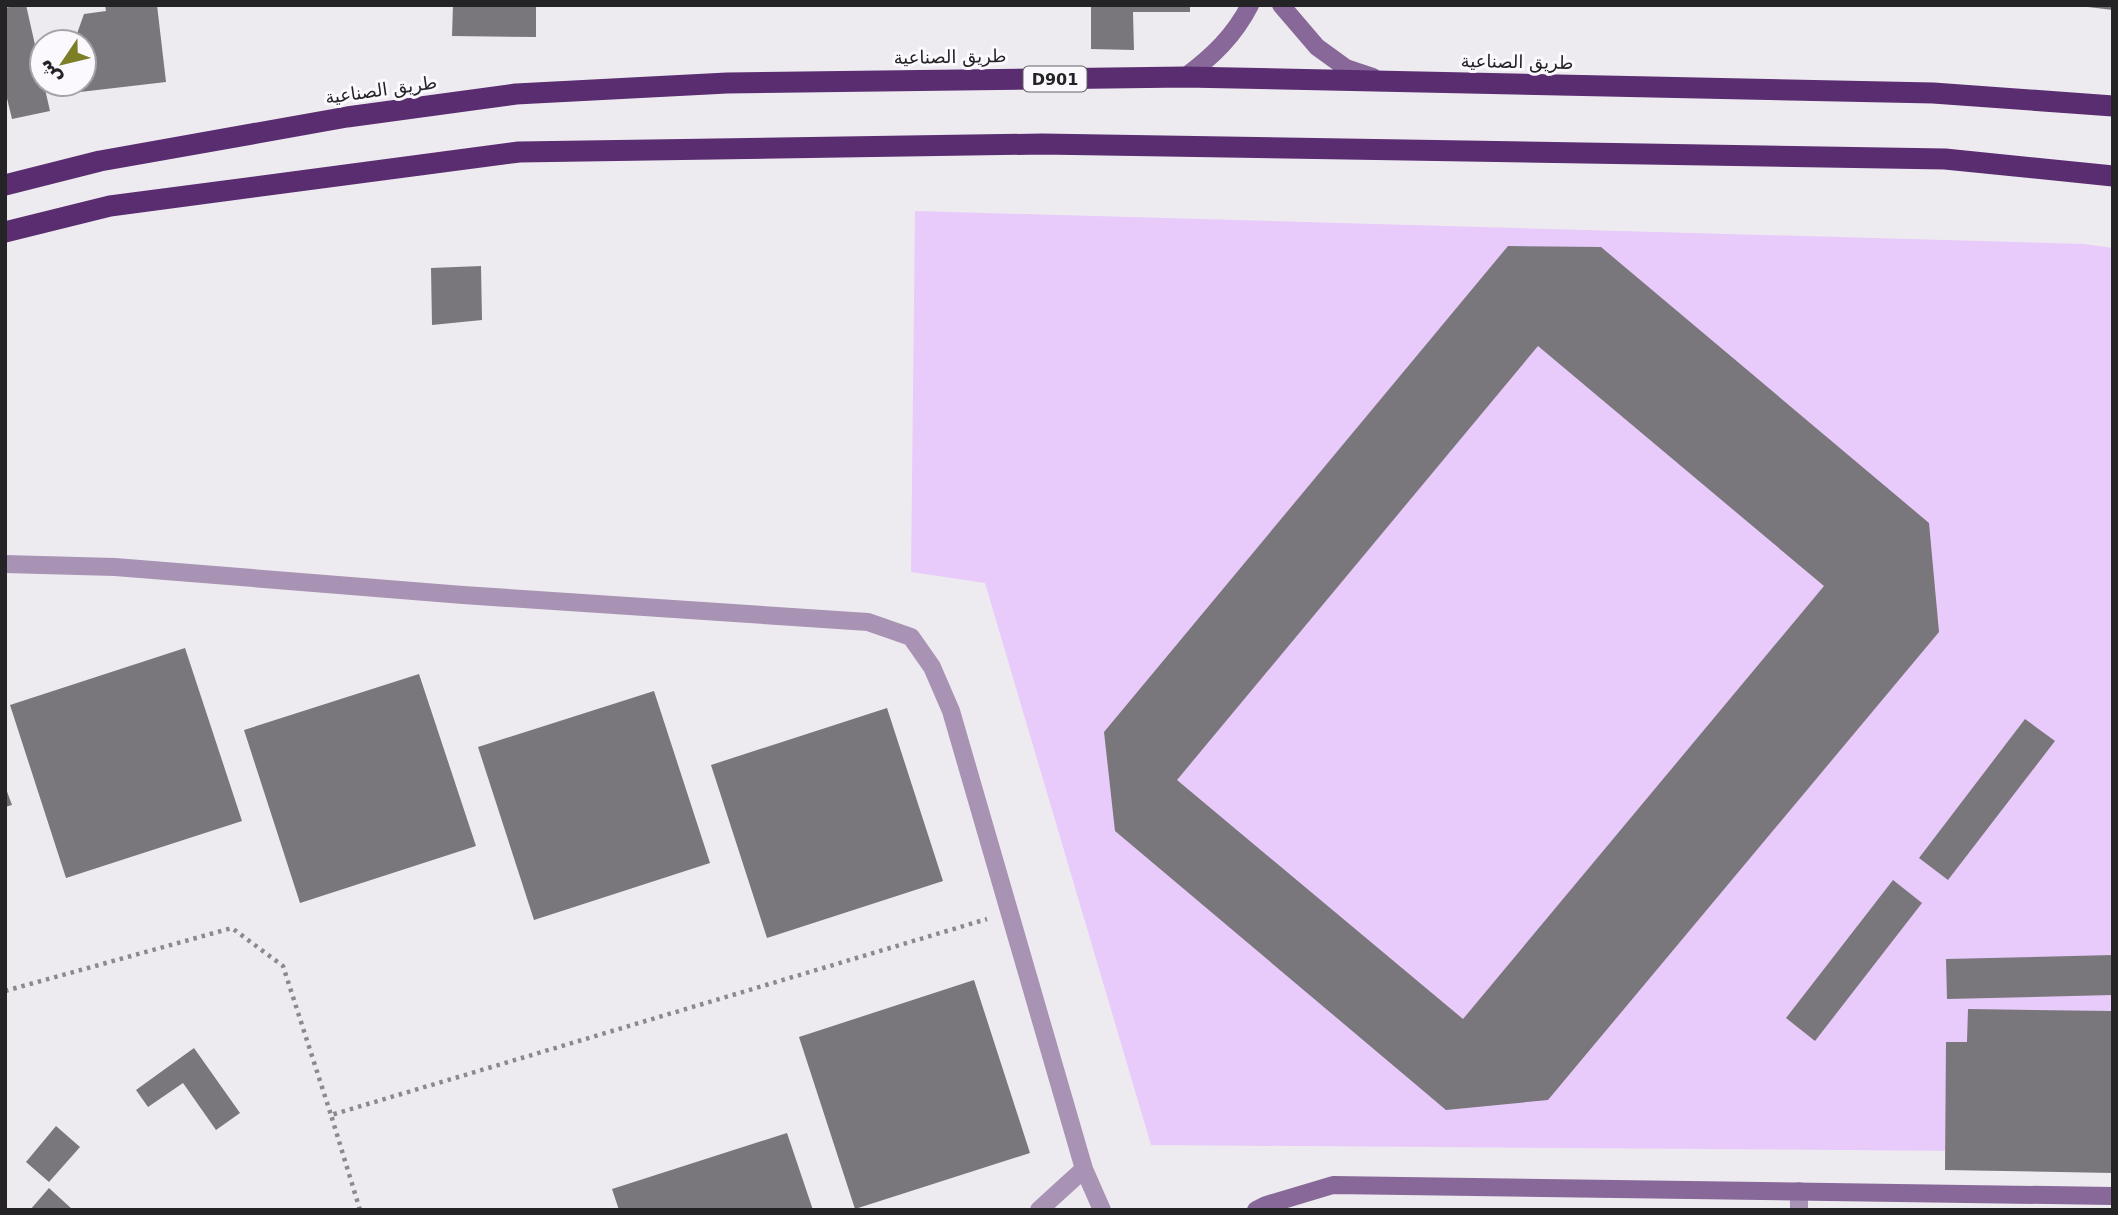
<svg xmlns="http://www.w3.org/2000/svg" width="2118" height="1215" font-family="'DejaVu Sans','Noto Naskh Arabic',sans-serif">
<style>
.green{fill:#e8cbfa}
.building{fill:#79777b;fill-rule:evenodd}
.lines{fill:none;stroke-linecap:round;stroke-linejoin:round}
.path{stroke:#8b898d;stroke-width:4.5;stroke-dasharray:3.5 5;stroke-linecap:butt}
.street{stroke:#a893b5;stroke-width:18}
.secondary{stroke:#876899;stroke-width:18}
.highway{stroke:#5a2d71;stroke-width:21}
.labels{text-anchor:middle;stroke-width:6;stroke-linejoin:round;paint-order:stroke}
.shield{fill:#fbf8fe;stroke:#646366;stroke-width:2}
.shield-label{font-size:16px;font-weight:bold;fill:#242325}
.street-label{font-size:18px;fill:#242325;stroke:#fbf8fe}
</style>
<rect width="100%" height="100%" fill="#eeebf0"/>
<path class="green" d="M915,211L2084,244L2113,248V1152L1151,1145L985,583L911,572Z"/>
<path class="building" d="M18,5H26L50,111L12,119L5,90V8Z
M105,5H157L166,82L80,92L79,84H84V42H74L84,14L106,11Z
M453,5H536V37L452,36Z
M1091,5H1190V12H1133L1134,50L1091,49Z
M2088,5H2113V10L2088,7Z
M1508,246L1601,247L1929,523L1939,632L1548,1100L1446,1110L1115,831L1104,732ZM1538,346L1824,586L1463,1019L1177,780Z
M481,266L482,320L432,325L431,268Z
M185,648L242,821L66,878L10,705Z
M419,674L476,846L300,903L244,730Z
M654,691L710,863L534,920L478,747Z
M887,708L943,881L767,938L711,765Z
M2025,719L2055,741L1948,880L1919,858Z
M5,786L12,805L5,807Z
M1893,880L1922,903L1815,1041L1786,1018Z
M2113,955V995L1947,999L1946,959Z
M974,980L1030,1153L855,1209L799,1037Z
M1968,1009L2113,1011V1173L1945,1170L1946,1042H1967Z
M194,1048L240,1113L216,1130L183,1083L148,1107L136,1090Z
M56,1126L80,1147L49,1182L26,1162Z
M787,1133L813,1210H619L612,1189Z
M49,1188L73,1210H30Z"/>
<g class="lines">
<path class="path" d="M5,991L232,928L283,966L331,1115
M360,1210L331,1115L987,919"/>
<path class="street" d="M5,564L115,567L463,595L868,622L911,637L932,667L951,711L1084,1169L1102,1210
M1799,1191V1210
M1039,1210L1084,1169"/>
<path class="secondary" d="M1281,5L1317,47L1346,68L1373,77
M1185,77C1213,56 1234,36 1250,5
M1256,1210L1266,1205L1333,1185L2113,1196"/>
<path class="highway" d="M5,185L100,161L347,117L516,94L727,83L1185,77L1933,93L2113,106
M5,232L110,206L519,152L1042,144L1945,159L2113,176"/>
</g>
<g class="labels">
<rect class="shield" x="1023.5" y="66.5" width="63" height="25" rx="5"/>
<g class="shield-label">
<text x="1055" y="85">D901</text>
</g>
<g class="street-label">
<text transform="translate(950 57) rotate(-1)" y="6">طريق الصناعية</text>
<text transform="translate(1517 62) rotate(1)" y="6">طريق الصناعية</text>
<text transform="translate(381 90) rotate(-8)" y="6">طريق الصناعية</text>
</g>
</g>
<rect width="2118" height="1215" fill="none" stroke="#242325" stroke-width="14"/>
<g transform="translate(63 63) rotate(235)"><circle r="33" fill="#fbf8fe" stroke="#a5a3a7" stroke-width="2"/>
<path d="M0-5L12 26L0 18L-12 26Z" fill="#7d7f27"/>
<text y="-10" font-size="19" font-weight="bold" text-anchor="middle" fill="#242325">ش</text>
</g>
</svg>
